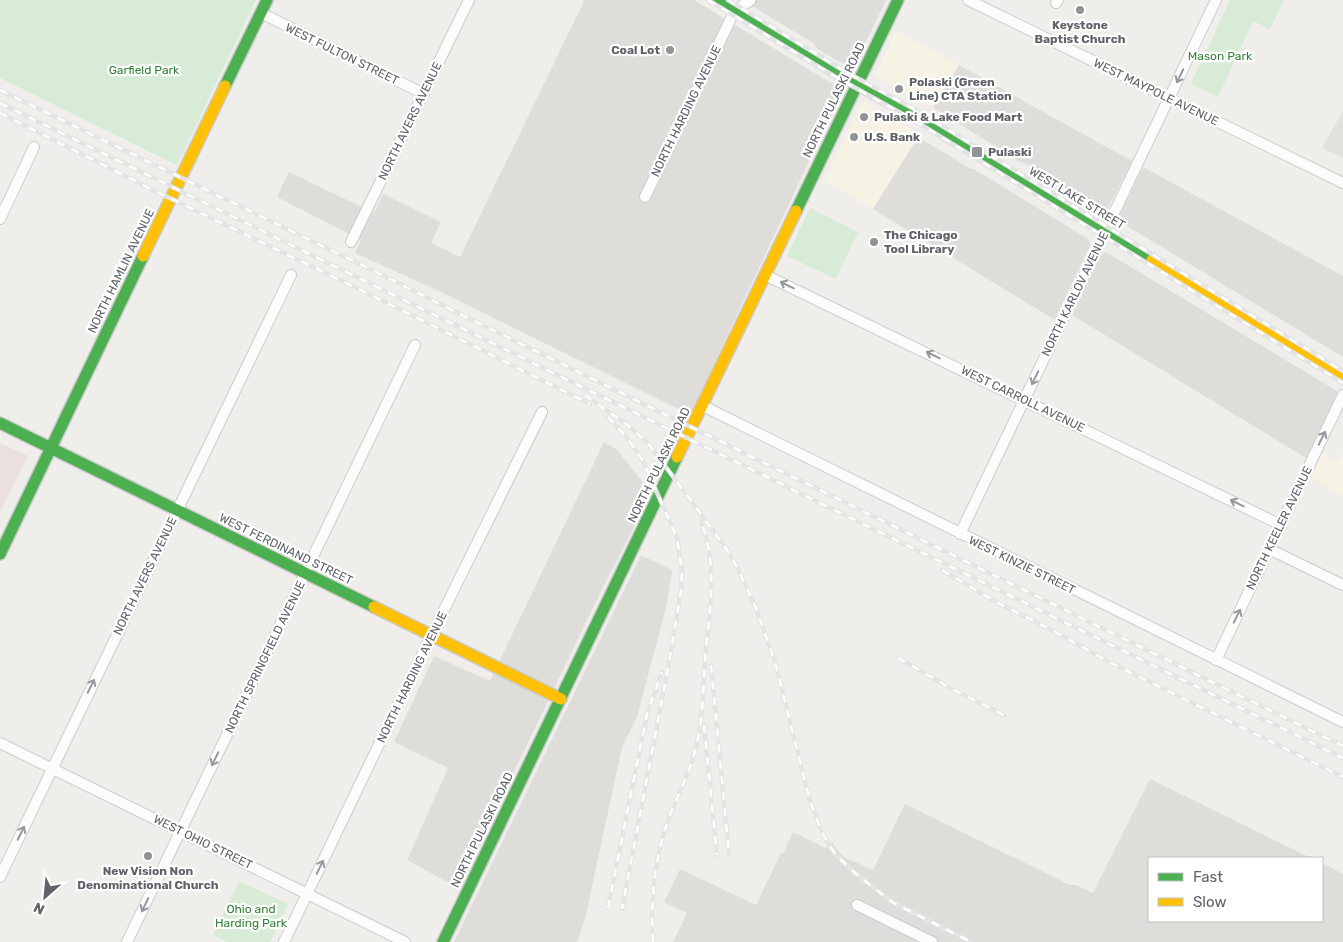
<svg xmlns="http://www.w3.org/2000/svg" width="1343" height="942" font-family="Rubik,sans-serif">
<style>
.commercial{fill:#f7f3e4}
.industrial{fill:#dfddda}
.education{fill:#e2e0da}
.medical{fill:#eae0de}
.green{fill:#d8ebd6}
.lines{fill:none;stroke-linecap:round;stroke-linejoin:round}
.street-casing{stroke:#cbcccc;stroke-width:12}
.fast-casing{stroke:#cacacb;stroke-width:14}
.slow-casing{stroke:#cacacb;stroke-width:14}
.street{stroke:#fdfcfc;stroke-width:10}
.fast{stroke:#4caf50;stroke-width:11}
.slow{stroke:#ffc107;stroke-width:11}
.rail-casing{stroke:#e4e4e4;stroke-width:4.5}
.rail{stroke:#fff;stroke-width:2.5;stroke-dasharray:8;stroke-linecap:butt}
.oneway{stroke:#96999c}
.poi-dot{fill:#919496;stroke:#fff;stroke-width:2}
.labels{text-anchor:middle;stroke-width:4.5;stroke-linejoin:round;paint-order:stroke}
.poi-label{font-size:12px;font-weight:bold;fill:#5f6368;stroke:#fff;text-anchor:start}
.street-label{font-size:12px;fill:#5f6368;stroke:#fff}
.park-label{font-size:12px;fill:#348238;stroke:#fff}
</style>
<rect width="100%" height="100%" fill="#efeeea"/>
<path class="commercial" d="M896,30L959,65L933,107L916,101L875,75Z
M863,100L910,128L912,133L918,137L873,209L824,180Z
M1343,452V496L1312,477L1323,453L1337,462Z"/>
<path class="industrial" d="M582,0H694L841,89L842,91L690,415L443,293L355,253L361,240L277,197L289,172L374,213L383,194L441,222L431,243L460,257L584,1Z
M743,0H886L855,65L852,66L836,60L816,48L813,43Z
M959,65L1132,161L1107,210L1103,211L1026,164L1018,161L933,107Z
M918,137L971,169H974L1088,239L1091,244L1089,248L1055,320L873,209Z
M1143,167L1343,276V357L1119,221V217Z
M1106,252L1337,391V396L1306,458L1072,315L1101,255Z
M604,442L617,450L645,485L652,492L606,581L458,888L407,860L448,768L394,742L434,656L490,681Z
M641,555L672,570L667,604L637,717L622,747L585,919L577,942H454Z
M1150,779L1311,858H1149V921H1322V863L1343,874V942H673L687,913L664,902L680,869L756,905L781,853L783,854L793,832L825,848L832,843L844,857L873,870L905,804L1070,885H1076L1093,893Z"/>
<path class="education" d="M1343,111V158L1322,148Z"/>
<path class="medical" d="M0,443L28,456L0,512Z"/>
<path class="green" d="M0,0H256L177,165L0,78Z
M1230,0H1284L1270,29L1253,21L1218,97L1191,84Z
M810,208L858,232L836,279L787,256Z
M239,881L288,904L270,942H227L213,935Z"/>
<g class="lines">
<g class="street-casing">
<path id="street" d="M968,0L1343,183
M1056,3L1058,0
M261,13L424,94
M645,197L735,10L750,1
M0,219L34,147
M351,242L469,0
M765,275L1281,525
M703,406L1343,722
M960,534L1216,0
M1269,549L1343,585
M1216,660L1343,395
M0,743L405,942
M0,877L291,275
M857,905L932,942
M127,942L415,345
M284,942L431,636L542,412"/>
</g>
<g class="fast-casing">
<path id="fast" d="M718,0L846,78L916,116L1152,260
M225,86L267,0
M796,211L898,0
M0,423L374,607
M0,554L143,256
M443,942L677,457"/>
</g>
<g class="slow-casing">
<path id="slow" d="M143,256L225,86
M1152,260L1343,377
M677,457L796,211
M374,607L561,699"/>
</g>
<use href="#street" class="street"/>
<use href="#fast" class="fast"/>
<use href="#slow" class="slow"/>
<g class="rail-casing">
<path id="rail" d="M708,0L834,76L915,121L1343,383
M728,0L846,72L916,110L1343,371
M0,90L370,269L456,312L1343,746
M0,103L1343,758
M0,113L153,190L371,295L590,404
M585,395L626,424L648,443L726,548L738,569L756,608L775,662L809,797L820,828L829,845L836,855L855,873L892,902L971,942
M608,417L627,438L643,461L677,538L682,571L681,591L671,652L622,909
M942,570L998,603L1048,628L1111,663L1343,777
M898,658L954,690L1004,715
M711,665L729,854
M704,725L717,855
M608,908L647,714L662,672
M653,942C650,899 655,855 670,815C679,793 689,773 695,751C703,722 703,690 705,660C709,611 719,570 701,521"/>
</g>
<use href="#rail" class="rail"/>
</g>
<defs><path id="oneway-shaft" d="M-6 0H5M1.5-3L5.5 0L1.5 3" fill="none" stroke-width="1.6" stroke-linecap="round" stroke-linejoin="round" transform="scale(1.25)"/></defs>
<g class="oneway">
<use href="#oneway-shaft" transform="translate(1180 76) rotate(116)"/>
<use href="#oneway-shaft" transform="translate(787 285) rotate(-154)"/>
<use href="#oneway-shaft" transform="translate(933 355) rotate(-154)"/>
<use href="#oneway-shaft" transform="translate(1035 378) rotate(116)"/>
<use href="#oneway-shaft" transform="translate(1322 438) rotate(-64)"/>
<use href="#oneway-shaft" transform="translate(1237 503) rotate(-154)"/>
<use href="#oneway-shaft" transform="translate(1237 616) rotate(-64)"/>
<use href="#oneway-shaft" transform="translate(91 686) rotate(-64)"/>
<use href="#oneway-shaft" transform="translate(215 759) rotate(116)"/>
<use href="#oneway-shaft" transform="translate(21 833) rotate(-64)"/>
<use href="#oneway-shaft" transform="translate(320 867) rotate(-64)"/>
<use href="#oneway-shaft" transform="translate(145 905) rotate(116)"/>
</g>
<g class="poi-dot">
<circle cx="1080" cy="10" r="5"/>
<circle cx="670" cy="50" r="5"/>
<circle cx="899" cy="89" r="5"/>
<circle cx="864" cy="117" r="5"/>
<circle cx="854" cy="137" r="5"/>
<rect x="971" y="146" width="12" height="12" rx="2.5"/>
<circle cx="874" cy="242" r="5"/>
<circle cx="148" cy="856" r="5"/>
</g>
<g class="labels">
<g class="poi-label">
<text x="1080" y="29" text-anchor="middle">Keystone<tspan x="1080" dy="14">Baptist Church</tspan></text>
<text x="660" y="54" text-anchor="end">Coal Lot</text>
<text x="909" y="86">Polaski (Green<tspan x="909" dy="14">Line) CTA Station</tspan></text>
<text x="874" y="121">Pulaski &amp; Lake Food Mart</text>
<text x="864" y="141">U.S. Bank</text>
<text x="988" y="156">Pulaski</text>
<text x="884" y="239">The Chicago<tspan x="884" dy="14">Tool Library</tspan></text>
<text x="148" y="875" text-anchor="middle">New Vision Non<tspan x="148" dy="14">Denominational Church</tspan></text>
</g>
<g class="street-label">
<text transform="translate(342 54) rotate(26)" y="4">WEST FULTON STREET</text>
<text transform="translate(1156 92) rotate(26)" y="4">WEST MAYPOLE AVENUE</text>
<text transform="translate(834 100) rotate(-64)" y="4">NORTH PULASKI ROAD</text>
<text transform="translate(686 111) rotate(-64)" y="4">NORTH HARDING AVENUE</text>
<text transform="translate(410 121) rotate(-64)" y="4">NORTH AVERS AVENUE</text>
<text transform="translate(1077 198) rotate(31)" y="4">WEST LAKE STREET</text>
<text transform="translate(121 271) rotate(-64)" y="4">NORTH HAMLIN AVENUE</text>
<text transform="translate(1075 294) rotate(-64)" y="4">NORTH KARLOV AVENUE</text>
<text transform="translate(1023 399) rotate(26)" y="4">WEST CARROLL AVENUE</text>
<text transform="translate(659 465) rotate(-64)" y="4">NORTH PULASKI ROAD</text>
<text transform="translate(1279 528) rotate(-64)" y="4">NORTH KEELER AVENUE</text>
<text transform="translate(286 549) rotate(26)" y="4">WEST FERDINAND STREET</text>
<text transform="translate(1022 565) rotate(26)" y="4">WEST KINZIE STREET</text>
<text transform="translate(145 576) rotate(-64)" y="4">NORTH AVERS AVENUE</text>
<text transform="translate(265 657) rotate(-64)" y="4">NORTH SPRINGFIELD AVENUE</text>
<text transform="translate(412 677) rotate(-64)" y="4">NORTH HARDING AVENUE</text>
<text transform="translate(482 830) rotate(-64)" y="4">NORTH PULASKI ROAD</text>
<text transform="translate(203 842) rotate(26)" y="4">WEST OHIO STREET</text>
</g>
<g class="park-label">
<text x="1220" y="60">Mason Park</text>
<text x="144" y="74">Garfield Park</text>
<text x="251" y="913">Ohio and<tspan x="251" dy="14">Harding Park</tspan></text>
</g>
</g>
<rect x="1148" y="857" width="175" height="65" fill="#ffffff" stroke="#bfc1c3"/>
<rect x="1158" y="873" width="25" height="8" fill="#4caf50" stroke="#bfc1c3"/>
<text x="1193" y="882" font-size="15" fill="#5f6368">Fast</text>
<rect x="1158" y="898" width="25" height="8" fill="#ffc107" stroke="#bfc1c3"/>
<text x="1193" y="907" font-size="15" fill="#5f6368">Slow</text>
<g transform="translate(45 897) rotate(207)" stroke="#ffffff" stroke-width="4" paint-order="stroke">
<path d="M0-4L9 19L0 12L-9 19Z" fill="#5f6368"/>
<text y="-8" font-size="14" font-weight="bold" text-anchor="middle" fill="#5f6368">N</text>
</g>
</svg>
